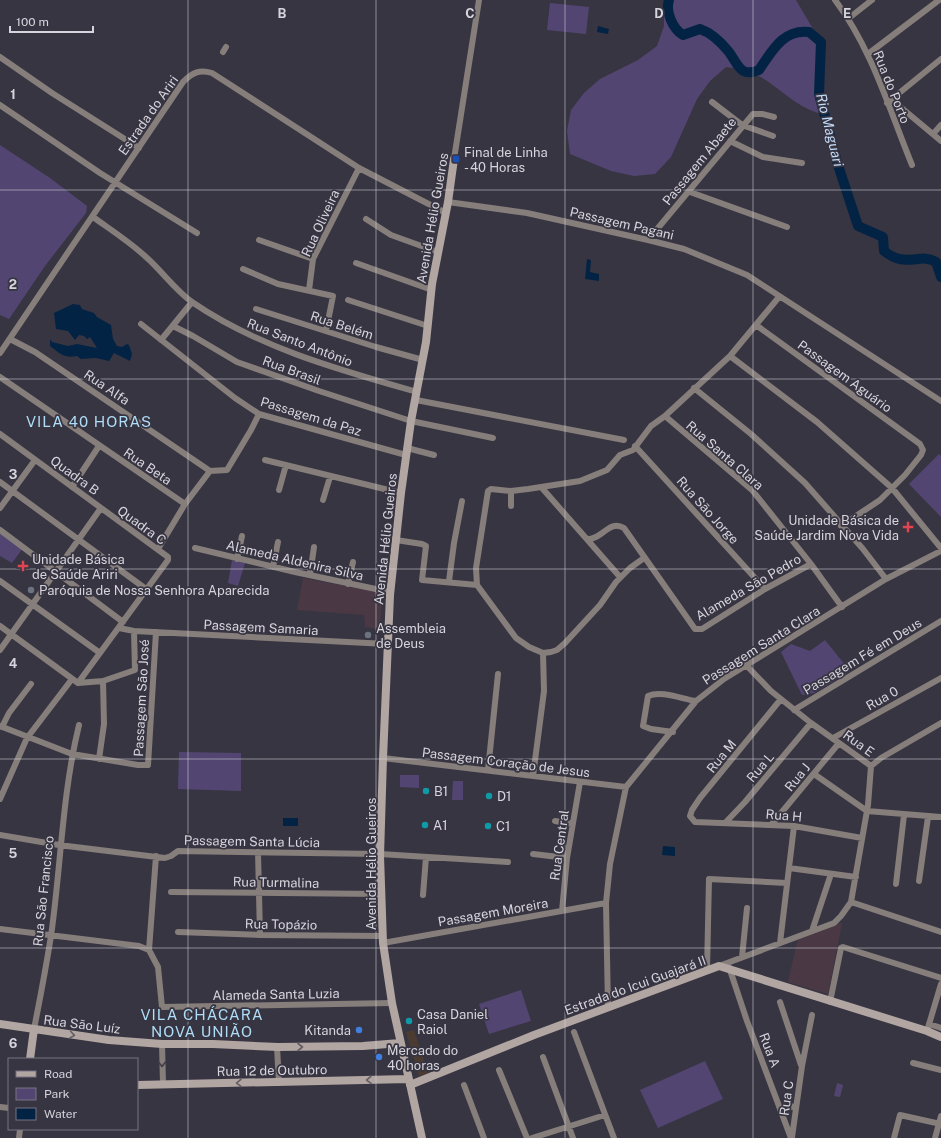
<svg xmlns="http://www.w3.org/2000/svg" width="941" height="1138" font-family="'Public Sans',sans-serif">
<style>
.commercial{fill:#4c3b31}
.education{fill:#4a3944}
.green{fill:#534572}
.water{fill:#032344}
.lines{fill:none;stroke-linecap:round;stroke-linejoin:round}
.river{stroke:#032344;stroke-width:10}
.street{stroke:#867e7b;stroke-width:6}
.secondary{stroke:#b2a6a2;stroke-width:8}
.oneway{stroke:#635d64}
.oneway2{stroke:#403c48}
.grid{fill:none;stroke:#d6d4dc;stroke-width:1;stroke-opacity:0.55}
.transit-dot{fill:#1a4fb4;stroke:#383542;stroke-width:1.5}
.health-dot{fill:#e0444e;stroke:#383542;stroke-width:1.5}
.worship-dot{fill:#6b7280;stroke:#383542;stroke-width:1.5}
.culture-dot{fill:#0f9aa8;stroke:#383542;stroke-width:1.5}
.shop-dot{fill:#3f7fe0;stroke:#383542;stroke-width:1.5}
.labels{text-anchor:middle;stroke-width:3.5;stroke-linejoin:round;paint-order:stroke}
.street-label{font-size:13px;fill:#d6d4dc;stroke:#383542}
.poi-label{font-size:13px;fill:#d6d4dc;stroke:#383542;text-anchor:start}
.water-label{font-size:14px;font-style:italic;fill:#c1daf7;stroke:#383542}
.quarter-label{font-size:15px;letter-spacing:1px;fill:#afddf7;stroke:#383542}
.grid-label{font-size:13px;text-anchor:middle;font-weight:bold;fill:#d6d4dc;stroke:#383542;stroke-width:3.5;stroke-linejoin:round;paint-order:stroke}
</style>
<rect width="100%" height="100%" fill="#383542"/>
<path class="commercial" d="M414,1030L428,1073L419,1076L406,1032Z"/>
<path class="education" d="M303,578L382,593L380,629L365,627L364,615L297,610Z
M836,923H842L828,994L788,982L798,938Z"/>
<path class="green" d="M664,0H796L813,29L819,44L824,107L818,113C792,105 776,83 751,72C744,69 734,68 726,67L710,81L697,99L671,157L655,174L634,176L611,171L570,154L567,131L571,110L584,93L600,79L638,60L657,46L664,26Z
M550,3L589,7L586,34L547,30Z
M0,145L50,178L87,206L86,213L45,266L9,319L0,315Z
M939,454L941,456V517L909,484Z
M0,532L23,548L12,563L0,556Z
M232,560L245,563L238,586L228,583Z
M825,640L850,671L814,693L802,695L781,652L791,644L810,651Z
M179,752L241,753V791L178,789Z
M400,775H419V788L400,787Z
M453,781H463V800H452Z
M521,990L531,1021L489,1034L479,1004Z
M705,1061L723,1099L658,1128L640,1090Z
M837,1083L843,1085L840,1097L834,1096Z"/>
<path class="water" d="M598,26L609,29L608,34L597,32Z
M587,259L591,260L590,272L599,274V281L585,279Z
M73,304L80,305L82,309L94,313L97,317L111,325L113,339L117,346L122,347L127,344L129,345L132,354L130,361L114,353L109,361L96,358L81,359L77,356C65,359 59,353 50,346V339L52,342L68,346L77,344L97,348L90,337L87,339L84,336L79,335L75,340L68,331L56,329L54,313Z
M283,818H298V826H283Z
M663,846L675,847V856L662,855Z"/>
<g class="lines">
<path class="river" d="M669,0C665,12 673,29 683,35L700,29C712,33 721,42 729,52C738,64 740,78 759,70C772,51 783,29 809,32L821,42L819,94L837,162L858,226L883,237L884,251C906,269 920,252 936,262L941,277"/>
<path class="street" d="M835,0C872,49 889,109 912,165
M849,18L872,0
M223,52L226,47
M868,54L939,0
M0,57L52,93L139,148
M892,100L941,141
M712,102L742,125L773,136
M887,103L941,59
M0,105L100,173L197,233
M933,134L941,125
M730,141L763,157L802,163
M454,159L479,0
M690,192L787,227
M448,202L527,213L648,240L684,249L747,275L941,401
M93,217C111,230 130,242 146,257C162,271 175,290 192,302C259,348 340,370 417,392
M366,219L391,235L438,252
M259,240L313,259
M648,240L753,114H762L774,117
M356,263L432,290
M243,269L278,284L333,296L326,331
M309,290L313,259L359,168
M348,300L428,326
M256,309L376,347L423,360
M141,324L235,398L259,414L406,455
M756,325L920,444L923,450L921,455L905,475L880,500L841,526
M173,326L193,336L237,362L319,391L411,421L493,438
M10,339L35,352L210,471
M161,340L192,302
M0,353L183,82C192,73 199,69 212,73L359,168L446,213
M730,356L817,422L892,488L941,548
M0,377L185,504
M694,388L751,434L805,483L863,549L886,579
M416,400L624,440
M665,416L752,490L811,564L842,607
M0,434L168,557V560L78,683
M635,446L765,589
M407,448L434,455
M265,460L401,493
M0,482L146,589
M72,487L99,446
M542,488L620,577
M279,490L286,465
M511,491V506
M323,500L330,477
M0,508L35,460
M0,530L123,622
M587,539C602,540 609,519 624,528L695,629H702L765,589L811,564
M396,540L422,544L426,546L422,580L477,585L516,638L529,647L543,653L551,652L557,650L565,643L600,605L616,582L630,568L644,558
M195,548L295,572L390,592
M158,549L185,504L210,471L227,470L251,430L259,414
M237,559L242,536
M273,567L278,542
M310,575L314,547
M0,581L100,653
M449,581L454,543L462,501
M348,584L353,562
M477,585L476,568L488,491L491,489L511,491L528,489L580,481L607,470L620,455L633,450L651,426L665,416L730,356L779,297
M0,626L78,683L103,681L135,670L134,631
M119,628L134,631L387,644
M0,650L101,508
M746,665L771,691L811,723L871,766
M781,699L700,798L692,810L690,816L695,822L794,826L862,838
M794,710L941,621
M0,726L72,754L138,765H148L156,632
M2,727L9,713L31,684
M673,732L651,729L643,726L648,696C661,690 682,699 696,701
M833,738L941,678
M383,758L626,787
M99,759L104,724L103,681
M871,766L881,758L941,723
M488,770L498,674
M814,774L867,811L941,817
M533,776L544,691L543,653
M0,799L27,738L72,679
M555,821L572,824
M725,823L745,802L811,723
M772,824L839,743
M0,835L59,845L165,858L171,856L178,851L380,854L508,862
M258,852L260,935
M533,854L567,858
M156,856L149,950L158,967L162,1007L392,1003
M789,868L856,877
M919,881L928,817
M896,884L904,815
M171,892L381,894
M423,895L426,857
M851,902L941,932
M562,911L567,858L580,782
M0,929L139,946L149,950
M812,931L831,874
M178,932L260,935L383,936
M383,943L606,903
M780,943L794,826
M742,957L747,908
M719,966L834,923L841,916L851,902L868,805L871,766
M729,967L747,1021L791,1138
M707,970L709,879L787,883
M780,1002L801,1065
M830,1002L841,948L843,947L941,978
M608,1008L606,903L610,864L626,787L696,701L724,679L886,579L941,551
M929,1024L941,1028
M34,1029C40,999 46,967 51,936C61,866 62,795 79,725
M927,1031L941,984
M574,1032L614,1138
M162,1044L163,1084
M277,1047L279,1083
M543,1057L573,1138
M913,1063L941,1070
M499,1070L527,1138
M464,1085L484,1138
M0,1107L9,1108
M781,1109L796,1106
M792,1137L802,1066L812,1015
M19,1138L20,1129
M532,1138L605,1115
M894,1138L900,1115L941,1124
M935,1138L941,1116"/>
<path class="secondary" d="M0,1024L109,1040L162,1044H213L278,1047L363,1046L400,1043
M30,1059L34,1029
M137,1085L408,1079
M410,1085L534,1035L719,966L927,1031L941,1037
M422,1138L392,1003L383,943L380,856L383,758L390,595L401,493L411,421L426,342L432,284L448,202L454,159"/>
</g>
<defs><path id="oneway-chevron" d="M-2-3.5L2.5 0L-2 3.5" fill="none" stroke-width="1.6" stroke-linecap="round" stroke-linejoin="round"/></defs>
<g class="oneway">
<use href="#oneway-chevron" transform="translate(72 1035) rotate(8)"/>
<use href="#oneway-chevron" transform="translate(300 1047)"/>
<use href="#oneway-chevron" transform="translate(369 1080) rotate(178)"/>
<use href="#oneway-chevron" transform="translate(239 1083) rotate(179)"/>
</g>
<use class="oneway2" href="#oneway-chevron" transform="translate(162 1064) rotate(89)"/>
<path class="grid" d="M188,0V1138M376,0V1138M565,0V1138M753,0V1138M0,190H941M0,379H941M0,569H941M0,759H941M0,948H941"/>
<rect class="transit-dot" x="452" y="155" width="8" height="8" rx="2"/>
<g class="health-dot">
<path d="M906 521h4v4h4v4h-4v4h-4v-4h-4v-4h4z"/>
<path d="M21 560h4v4h4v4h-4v4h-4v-4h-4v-4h4z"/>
</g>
<g class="worship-dot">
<circle cx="31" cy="590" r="4"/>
<circle cx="368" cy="635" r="4"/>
</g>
<g class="culture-dot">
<circle cx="426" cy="791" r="4"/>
<circle cx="489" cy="796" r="4"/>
<circle cx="425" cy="825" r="4"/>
<circle cx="488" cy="826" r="4"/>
<circle cx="409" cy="1021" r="4"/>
</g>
<g class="shop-dot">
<circle cx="359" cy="1030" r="4"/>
<circle cx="379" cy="1057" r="4"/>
</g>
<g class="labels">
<g class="street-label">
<text transform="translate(892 87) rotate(68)" y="5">Rua do Porto</text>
<text transform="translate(148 115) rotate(-55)" y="5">Estrada do Ariri</text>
<text transform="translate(699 161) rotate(-51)" y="5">Passagem Abaete</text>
<text transform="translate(432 218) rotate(-80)" y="5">Avenida Hélio Gueiros</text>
<text transform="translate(320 223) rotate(-65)" y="5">Rua Oliveira</text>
<text transform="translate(622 223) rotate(13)" y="5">Passagem Pagani</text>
<text transform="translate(342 325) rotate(18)" y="5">Rua Belém</text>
<text transform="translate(300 342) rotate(21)" y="5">Rua Santo Antônio</text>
<text transform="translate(292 370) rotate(20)" y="5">Rua Brasil</text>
<text transform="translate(845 376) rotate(36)" y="5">Passagem Aguário</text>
<text transform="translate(107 387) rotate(34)" y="5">Rua Alfa</text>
<text transform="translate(311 416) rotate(17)" y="5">Passagem da Paz</text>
<text transform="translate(725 455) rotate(41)" y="5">Rua Santa Clara</text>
<text transform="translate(148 466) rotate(34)" y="5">Rua Beta</text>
<text transform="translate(75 475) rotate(36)" y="5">Quadra B</text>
<text transform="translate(708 510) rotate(48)" y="5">Rua São Jorge</text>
<text transform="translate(142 525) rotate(36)" y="5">Quadra C</text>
<text transform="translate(385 539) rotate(-84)" y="5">Avenida Hélio Gueiros</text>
<text transform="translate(295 560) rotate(13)" y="5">Alameda Aldenira Silva</text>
<text transform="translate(748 587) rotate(-30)" y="5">Alameda São Pedro</text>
<text transform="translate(261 627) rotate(3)" y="5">Passagem Samaria</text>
<text transform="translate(761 645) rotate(-32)" y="5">Passagem Santa Clara</text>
<text transform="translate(862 656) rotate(-31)" y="5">Passagem Fé em Deus</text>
<text transform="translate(141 698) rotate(-87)" y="5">Passagem São José</text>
<text transform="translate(882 698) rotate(-29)" y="5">Rua 0</text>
<text transform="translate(859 743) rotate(36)" y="5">Rua E</text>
<text transform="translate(721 756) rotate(-51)" y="5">Rua M</text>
<text transform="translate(506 762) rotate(7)" y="5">Passagem Coração de Jesus</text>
<text transform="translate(760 767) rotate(-50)" y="5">Rua L</text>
<text transform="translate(797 777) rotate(-51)" y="5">Rua J</text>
<text transform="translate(784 815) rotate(5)" y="5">Rua H</text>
<text transform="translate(252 841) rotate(1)" y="5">Passagem Santa Lúcia</text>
<text transform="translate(559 845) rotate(-82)" y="5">Rua Central</text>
<text transform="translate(371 864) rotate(-90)" y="5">Avenida Hélio Gueiros</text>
<text transform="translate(276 882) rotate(1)" y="5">Rua Turmalina</text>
<text transform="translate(43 891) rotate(-84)" y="5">Rua São Francisco</text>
<text transform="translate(493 912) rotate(-10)" y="5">Passagem Moreira</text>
<text transform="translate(281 924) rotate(1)" y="5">Rua Topázio</text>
<text transform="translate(635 985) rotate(-20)" y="5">Estrada do Icui Guajará II</text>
<text transform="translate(276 994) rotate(-1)" y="5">Alameda Santa Luzia</text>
<text transform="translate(82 1024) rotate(7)" y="5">Rua São Luíz</text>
<text transform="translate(770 1050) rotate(69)" y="5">Rua A</text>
<text transform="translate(272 1070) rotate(-1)" y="5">Rua 12 de Outubro</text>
<text transform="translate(786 1098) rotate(-82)" y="5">Rua C</text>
</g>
<g class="poi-label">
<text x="464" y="157">Final de Linha<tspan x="464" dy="15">- 40 Horas</tspan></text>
<text x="899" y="525" text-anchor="end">Unidade Básica de<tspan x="899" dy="15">Saúde Jardim Nova Vida</tspan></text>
<text x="32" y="564">Unidade Básica<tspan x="32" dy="15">de Saúde Ariri</tspan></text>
<text x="39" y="595">Paróquia de Nossa Senhora Aparecida</text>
<text x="376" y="633">Assembleia<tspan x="376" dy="15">de Deus</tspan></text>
<text x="434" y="796">B1</text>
<text x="497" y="801">D1</text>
<text x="433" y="830">A1</text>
<text x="496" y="831">C1</text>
<text x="417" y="1019">Casa Daniel<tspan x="417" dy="15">Raiol</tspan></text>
<text x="351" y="1035" text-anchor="end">Kitanda</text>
<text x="387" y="1055">Mercado do<tspan x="387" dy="15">40 horas</tspan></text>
</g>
<g class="water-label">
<text transform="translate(830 130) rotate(76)" y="5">Rio Maguari</text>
</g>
<g class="quarter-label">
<text x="89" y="427">VILA 40 HORAS</text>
<text x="202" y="1020">VILA CHÁCARA<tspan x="202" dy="17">NOVA UNIÃO</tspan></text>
</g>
</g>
<g class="grid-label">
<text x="282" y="18">B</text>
<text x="470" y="18">C</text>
<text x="659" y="18">D</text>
<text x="847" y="18">E</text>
<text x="13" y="99">1</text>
<text x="13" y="289">2</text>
<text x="13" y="479">3</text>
<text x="13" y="668">4</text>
<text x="13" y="858">5</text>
<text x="13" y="1048">6</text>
</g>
<rect x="8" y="1058" width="130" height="72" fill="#383542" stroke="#777580"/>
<rect x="16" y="1071" width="20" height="6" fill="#b2a6a2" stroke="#777580"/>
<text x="44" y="1078" font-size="12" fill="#d6d4dc">Road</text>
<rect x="16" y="1088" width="20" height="12" fill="#534572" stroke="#777580"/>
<text x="44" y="1098" font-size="12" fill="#d6d4dc">Park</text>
<rect x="16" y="1108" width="20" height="12" fill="#032344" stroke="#777580"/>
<text x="44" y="1118" font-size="12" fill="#d6d4dc">Water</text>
<path d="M10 26v6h83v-6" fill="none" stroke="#d6d4dc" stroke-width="2"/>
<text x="16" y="26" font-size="12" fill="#d6d4dc" stroke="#383542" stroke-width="3" paint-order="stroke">100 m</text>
</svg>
